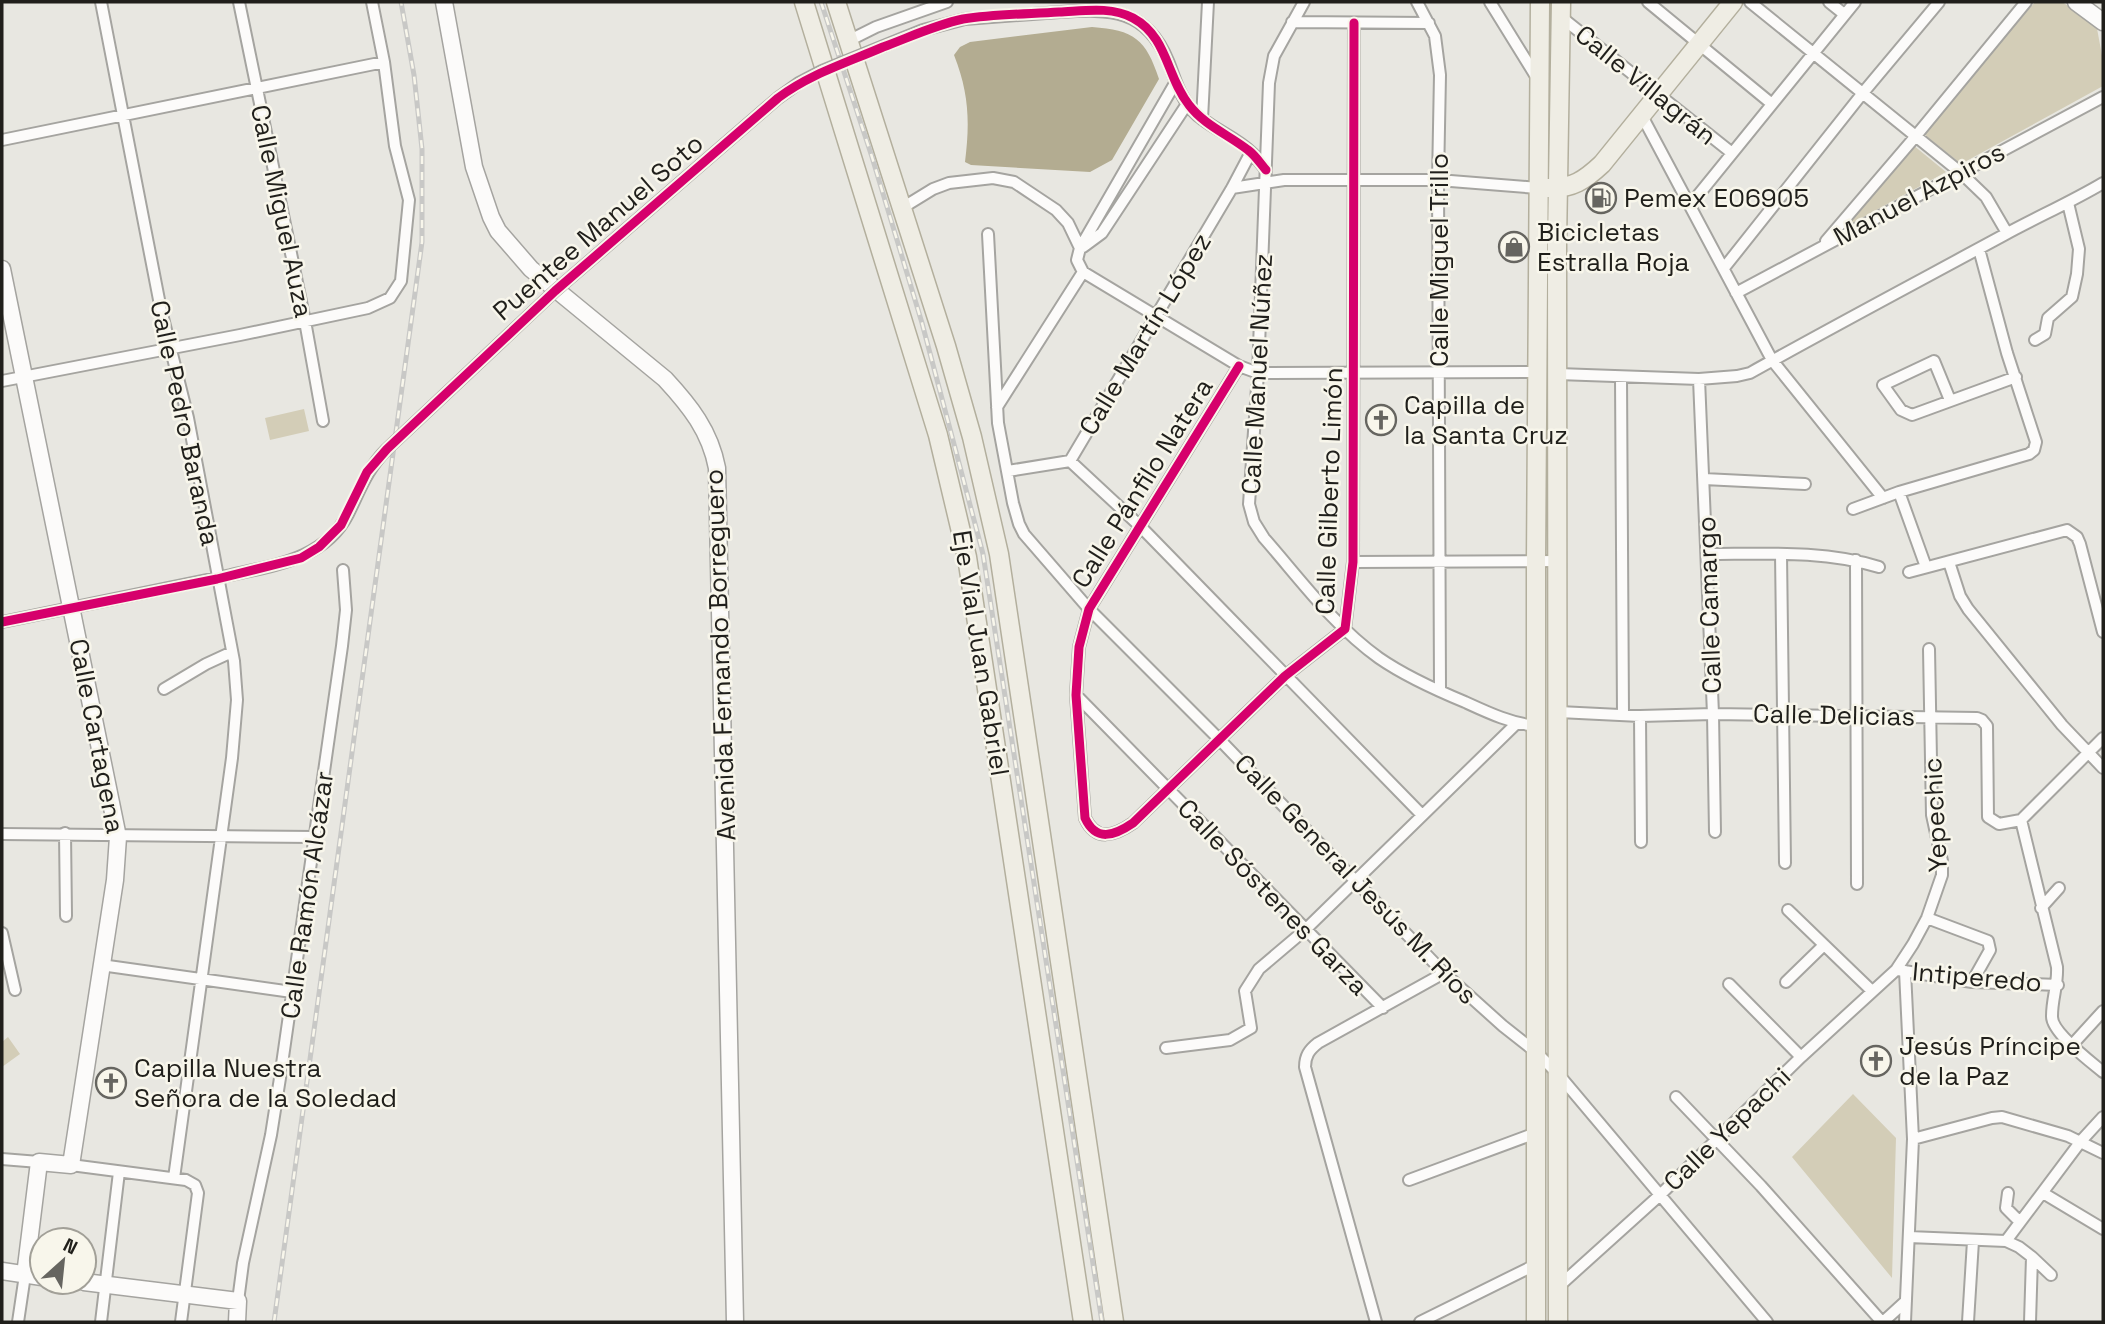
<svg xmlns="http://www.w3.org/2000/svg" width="2105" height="1324" font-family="'Space Grotesk',sans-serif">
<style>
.green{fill:#d3cdb7}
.water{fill:#b3ac91}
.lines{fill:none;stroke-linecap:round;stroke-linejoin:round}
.street-casing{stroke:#a5a4a0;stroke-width:14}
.secondary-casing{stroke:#a5a4a0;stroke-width:19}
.primary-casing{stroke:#b3af9d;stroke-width:21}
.street{stroke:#fcfbfa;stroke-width:10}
.secondary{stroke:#fcfbfa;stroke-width:16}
.primary{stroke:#efede4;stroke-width:18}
.rail-casing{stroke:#c8c8c6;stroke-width:5}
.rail{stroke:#f8f6eb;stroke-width:2.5;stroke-dasharray:8;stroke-linecap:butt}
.street-bridge-casing{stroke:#a5a4a0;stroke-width:14;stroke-linecap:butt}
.street-bridge{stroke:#fcfbfa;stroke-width:10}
.cycleway-casing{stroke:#f8f6eb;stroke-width:13}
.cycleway{stroke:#d6006c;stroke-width:9}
.labels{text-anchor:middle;stroke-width:5;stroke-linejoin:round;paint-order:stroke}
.street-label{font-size:26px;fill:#201f1b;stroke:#f8f6eb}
.poi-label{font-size:26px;fill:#201f1b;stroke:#f8f6eb;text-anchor:start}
</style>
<rect width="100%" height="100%" fill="#e8e7e1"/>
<path class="green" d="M2035,2H2062L2096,23L2103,61V86L1961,164L1925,135L1977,69Z
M1913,145L1946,172L1847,226Z
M304,409L309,431L270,440L265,418Z
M8,1037L20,1054L2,1067V1042Z
M1853,1094L1896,1138L1892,1278L1792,1157Z"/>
<path class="water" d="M1092,27C1134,30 1146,39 1159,79L1112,160L1090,172L971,165L965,162C970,122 969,93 954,55L960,47L970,42Z"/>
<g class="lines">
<g class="street-casing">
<path id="street" d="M101,2L161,310L188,418L234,661L237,700L232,758L174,1178
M239,2L305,321L323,421
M1304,2L1274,56L1269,83L1258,373L1249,504L1254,522L1264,538C1300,579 1334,626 1379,658C1405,676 1436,690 1465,702C1489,713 1510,723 1536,726
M1417,2L1435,36L1440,75L1438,180L1440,691
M1490,2L1537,78
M1648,2L1772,104
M1750,2L1960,172L1986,197L2007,233
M1829,2L1844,14
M1060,12C1110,9 1146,8 1168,61C1175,78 1178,93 1191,109C1208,128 1234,135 1252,153C1257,158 1261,164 1266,170
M1561,17L1732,153
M1292,22L1429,23
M848,41L876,27L947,2
M1641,114L1772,360L1883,498
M1202,119L1208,2
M2,140L384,62
M1232,188L1284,180H1438L1538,188
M1691,204L1855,2
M902,208L933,189L949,183L993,178L1014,182L1056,210L1068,223L1080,248
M988,234L998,423L1013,503L1019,524L1024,534L1089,609L1219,739L1444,973L1503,1026L1536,1052L1559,1075L1767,1322
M1826,241L1915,137L2026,2
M1083,247L1102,233L1187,104
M1724,268L1862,94L1939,2
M1083,272L1239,366L1258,373L1537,372
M1083,272L1077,260L1080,248L1174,85
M1736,293L2103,97
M2035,340L2045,334L2048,318L2072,297L2077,274L2079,249L2068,203
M1239,366L1089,609L1079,647L1076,695L1085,818C1096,842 1114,836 1133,823L1285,676L1345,629L1353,562L1354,23
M1558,374L1699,379L1737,376L1750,373C1834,326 1919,281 2004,235C2037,217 2071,202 2103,183
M1621,377L1623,714
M1699,379L1713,714L1715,832
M2,381L240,335L368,308L390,298L401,281L409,200L395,146L384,62L372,2
M1950,400L1934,361L1883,385L1901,410L1912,415L2016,377
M997,407L1083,272
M1070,461L1140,526L1421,814
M1008,471L1070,461L1232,188L1251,152
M1704,479L1805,484
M1899,492L1926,567
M1853,509L1899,492L2029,454L2034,450L2036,442L2007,353L1979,249
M1707,554C1764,554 1824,550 1879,567
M1781,554L1785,863
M1856,560L1857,884
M1353,562L1558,561
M1949,562L1960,596L1968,609L2062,725L2103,768
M1909,572L2067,530L2077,537L2080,544L2103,632
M2,622L231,575
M164,689L206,664L232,652
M1076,695L1383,1008
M1559,712L1640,716L1713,714L1977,718L1982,720L1987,726L1988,817L1999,824L2021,820
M1640,716L1641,842
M2021,820L2057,967C2058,985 2052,998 2052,1016C2051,1032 2091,1062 2103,1072
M2021,820L2103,738
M65,833L66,916
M2,834L315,837
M2041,908L2059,888
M1788,910L1872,991
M1927,918L1988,941L1990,950L1972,982
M2,933L15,990
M101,965L292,992
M1898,970L1972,982L2058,985
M1905,971L1913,1139L1905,1322
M1786,982L1824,945
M1729,984L1801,1057
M2072,1045L2103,1011
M1166,1048L1230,1040L1251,1028L1245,991L1259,969L1305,930L1516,724
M1676,1097L1761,1186L1882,1322
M1913,1139L1992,1118L2002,1117L2068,1136L2103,1153
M2,1159L39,1162
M71,1165L186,1180L195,1185L198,1193L181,1322
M1409,1180L1536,1133
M2008,1193L2006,1208L2020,1222
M2043,1193L2103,1229
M1909,1237L2006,1241L2019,1247L2032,1257L2030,1322
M2006,1241L2081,1141L2103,1117
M2032,1257L2051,1275
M1558,1287L1660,1195L1801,1057L1896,970L1913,944L1927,918L1942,875V861L1932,815L1929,649
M238,1301L243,1263L271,1135L280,1078L342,646L346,610L343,570
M18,1322L25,1275
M101,1322L119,1172
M1376,1322L1305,1067C1305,1056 1309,1050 1318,1043L1444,973
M1420,1322L1535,1265
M1883,1322L1906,1301
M1968,1322L1973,1241"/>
</g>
<g class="secondary-casing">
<path id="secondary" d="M444,2L474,167L491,217L498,231L531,269L665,379C690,406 710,431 717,468L735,1322
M2076,2L2103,22
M2,269L118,837L115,880L71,1165L39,1162L25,1275
M2,1271L42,1277
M84,1282L238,1301L237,1322"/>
</g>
<g class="primary-casing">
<path id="primary" d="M804,2L938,435L967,557L1083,1322
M836,2L946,346L972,437L999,554L1114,1322
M1548,188C1572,189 1585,180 1602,164L1733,2
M1536,1322V561L1540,2
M1558,1322L1557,243L1561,2"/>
</g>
<use href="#street" class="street"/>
<use href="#secondary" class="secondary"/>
<use href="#primary" class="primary"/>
<g class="rail-casing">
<path id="rail" d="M821,2L872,157L922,323L983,554L1102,1322
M274,1322L422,242V149L414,75L401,2"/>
</g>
<use href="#rail" class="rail"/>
<g class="street-bridge-casing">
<path id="street-bridge" d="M231,575C275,565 325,559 348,514C360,490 367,469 387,449L555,291L778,98L799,83L822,71L923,30L965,19L1060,12"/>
</g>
<use href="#street-bridge" class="street-bridge"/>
<g class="cycleway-casing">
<path id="cycleway" d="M1239,366L1089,609L1079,647L1076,695L1085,818C1096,842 1114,836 1133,823L1285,676L1345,629L1353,562L1354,23
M2,622L217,579L301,558L319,547L341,525L367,472L387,449L555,291L778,98C810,74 846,63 883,47C910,37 935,25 963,19C995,14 1028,14 1059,12C1083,11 1111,6 1133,18C1168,37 1166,76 1189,105C1204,125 1229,135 1248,150C1255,155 1260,163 1266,170"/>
</g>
<use href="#cycleway" class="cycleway"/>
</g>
<defs>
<g id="fuel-ring" transform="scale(1.575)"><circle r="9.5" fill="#f8f6eb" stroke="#666560" stroke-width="1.5"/><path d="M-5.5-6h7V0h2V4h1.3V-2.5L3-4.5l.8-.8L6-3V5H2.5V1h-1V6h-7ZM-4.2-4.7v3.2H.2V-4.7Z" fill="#666560"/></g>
<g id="shop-ring" transform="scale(1.575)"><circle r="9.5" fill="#f8f6eb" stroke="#666560" stroke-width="1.5"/><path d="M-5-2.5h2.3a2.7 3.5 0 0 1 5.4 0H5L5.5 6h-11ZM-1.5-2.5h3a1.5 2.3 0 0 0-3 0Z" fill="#666560"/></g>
<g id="church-ring" transform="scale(1.575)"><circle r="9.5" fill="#f8f6eb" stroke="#666560" stroke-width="1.5"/><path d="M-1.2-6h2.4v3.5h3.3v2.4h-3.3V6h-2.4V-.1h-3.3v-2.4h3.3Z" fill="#666560"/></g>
</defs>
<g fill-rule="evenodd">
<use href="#fuel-ring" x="1601" y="198"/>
<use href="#shop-ring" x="1514" y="247"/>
<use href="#church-ring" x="1381" y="420"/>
<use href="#church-ring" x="1876" y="1061"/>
<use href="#church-ring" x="111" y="1083"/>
</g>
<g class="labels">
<g class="street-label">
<text transform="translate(1646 85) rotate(39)" y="9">Calle Villagrán</text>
<text transform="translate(1919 194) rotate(-28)" y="9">Manuel Azpiros</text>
<text transform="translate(282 211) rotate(78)" y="9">Calle Miguel Auza</text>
<text transform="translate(598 227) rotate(-41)" y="9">Puentee Manuel Soto</text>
<text transform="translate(1439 260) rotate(-90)" y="9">Calle Miguel Trillo</text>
<text transform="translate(1145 334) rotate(-59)" y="9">Calle Martín López</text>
<text transform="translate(1257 374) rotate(-87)" y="9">Calle Manuel Núñez</text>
<text transform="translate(185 423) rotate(78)" y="9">Calle Pedro Baranda</text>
<text transform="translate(1142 483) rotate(-58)" y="9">Calle Pánfilo Natera</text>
<text transform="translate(1329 491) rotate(-88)" y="9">Calle Gilberto Limón</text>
<text transform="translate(1709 605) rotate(-92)" y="9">Calle Camargo</text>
<text transform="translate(981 653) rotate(81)" y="9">Eje Vial Juan Gabriel</text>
<text transform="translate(720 655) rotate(-92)" y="9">Avenida Fernando Borreguero</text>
<text transform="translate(1834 715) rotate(1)" y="9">Calle Delicias</text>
<text transform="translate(97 736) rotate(79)" y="9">Calle Cartagena</text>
<text transform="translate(1935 815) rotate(-93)" y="9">Yepechic</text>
<text transform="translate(1356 879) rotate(46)" y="9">Calle General Jesús M. Ríos</text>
<text transform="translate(307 895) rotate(-82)" y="9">Calle Ramón Alcázar</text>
<text transform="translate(1273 897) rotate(46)" y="9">Calle Sóstenes Garza</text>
<text transform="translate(1977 977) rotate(5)" y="9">Intiperedo</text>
<text transform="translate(1727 1129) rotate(-44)" y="9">Calle Yepachi</text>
</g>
<g class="poi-label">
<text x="1624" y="207">Pemex E06905</text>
<text x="1537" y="241">Bicicletas<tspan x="1537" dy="30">Estralla Roja</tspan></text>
<text x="1404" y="414">Capilla de<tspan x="1404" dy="30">la Santa Cruz</tspan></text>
<text x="1899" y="1055">Jesús Príncipe<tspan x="1899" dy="30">de la Paz</tspan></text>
<text x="134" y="1077">Capilla Nuestra<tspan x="134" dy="30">Señora de la Soledad</tspan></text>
</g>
</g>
<rect width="2105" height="1324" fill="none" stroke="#201f1b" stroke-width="7"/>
<g transform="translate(63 1261) rotate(27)"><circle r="33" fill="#f8f6eb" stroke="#a2a098" stroke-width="2"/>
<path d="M0-5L12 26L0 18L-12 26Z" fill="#666560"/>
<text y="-10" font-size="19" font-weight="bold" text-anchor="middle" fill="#201f1b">N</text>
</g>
</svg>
